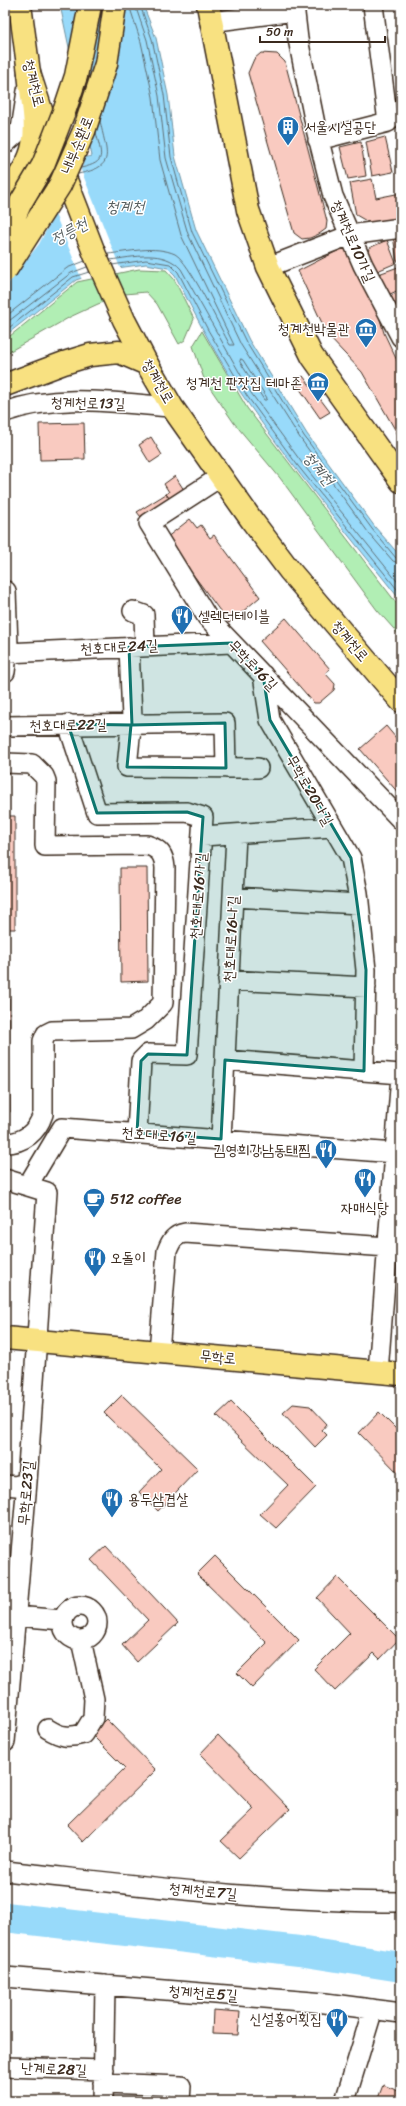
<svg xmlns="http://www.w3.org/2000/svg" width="406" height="2106" font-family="Sriracha,'Poor Story',sans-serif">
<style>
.green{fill:#b1eeb4;stroke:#768c69}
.water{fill:#98dafa;stroke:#7394a2}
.pier{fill:#fff}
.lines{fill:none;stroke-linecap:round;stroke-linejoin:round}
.shore{stroke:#607076;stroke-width:1}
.river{stroke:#98dafa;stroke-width:30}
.building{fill:#f9cac0;stroke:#3b2a1e}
.minor-casing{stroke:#3b2a1e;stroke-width:22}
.major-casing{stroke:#3b2a1e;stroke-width:25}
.highway-casing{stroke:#3b2a1e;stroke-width:25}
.minor{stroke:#fff;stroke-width:19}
.major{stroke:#f8e181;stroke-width:22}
.highway{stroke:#f8e181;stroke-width:22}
.highway-bridge-casing{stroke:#3b2a1e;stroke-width:25;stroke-linecap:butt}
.highway-bridge{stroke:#f8e181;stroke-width:22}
.marked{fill:#0f766e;fill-opacity:0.2;stroke:#0f766e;stroke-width:3;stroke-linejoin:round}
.labels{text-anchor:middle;stroke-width:3;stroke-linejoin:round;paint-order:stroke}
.street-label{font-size:15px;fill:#3b2a1e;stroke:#fff}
.poi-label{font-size:15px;fill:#3b2a1e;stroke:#fff;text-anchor:start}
.water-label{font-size:16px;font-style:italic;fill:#575f60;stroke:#fff}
</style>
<rect width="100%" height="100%" fill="#fff"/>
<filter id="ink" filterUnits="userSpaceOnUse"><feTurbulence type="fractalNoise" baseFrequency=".025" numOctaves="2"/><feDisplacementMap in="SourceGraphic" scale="8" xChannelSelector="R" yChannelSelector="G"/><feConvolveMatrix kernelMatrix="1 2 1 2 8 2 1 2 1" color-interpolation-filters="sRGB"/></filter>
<g filter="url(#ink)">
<path class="green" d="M139,269L166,270L174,279L194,319L185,340L179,344L157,304L146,292L125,294L98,304L70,317L5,354V340L77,282Z
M202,331L247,408L401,609V637L377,610L280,478L234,423L204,379L193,346Z"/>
<path class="water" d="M60,5H143L156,38L168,95L175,156L196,230L249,340L307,434L375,527L401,557V601C348,534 293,469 245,399C218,360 196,317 175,275L168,268L146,264L110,269L76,280L5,336V210L31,169L92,156Z"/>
<path class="pier" d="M86,155L81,170L121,270L110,271L82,280L55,214L39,244L5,288V206L30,168Z"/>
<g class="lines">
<path class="shore" d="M135,5L147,40L159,96L166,158L188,234L241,345L300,438L368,532L393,561L401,564
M140,5L152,39L164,95L171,157L192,232L246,342L304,436L372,529L396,558L401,559
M81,168C108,162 101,155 96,132
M78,174C118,166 106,154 100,120
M108,254C128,252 155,245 175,254C189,261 220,328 230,345H234L181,235L160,160L153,97L141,42L129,5
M110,260C134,257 164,249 181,269L251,393L302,463L401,586
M112,265L146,260L170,264L178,272L208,330L247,396L298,466L401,594
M5,317L67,268L85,261
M5,324L71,273L87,267
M5,331L73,277L89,272
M241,359L243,360L267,398L266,400H264L240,362Z"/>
<path class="river" d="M5,1917L299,1951L401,1967"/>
</g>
<path class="building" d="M261,53L277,54L285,62L327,221L326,229L319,234L310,238L302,239L294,233L248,73L254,59Z
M401,91V104L397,92Z
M385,137L393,172L372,176L366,142Z
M361,142L366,176L348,179L340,147Z
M372,179L376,198L401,193V222L375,226L356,215L350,183Z
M393,236H401V261H397Z
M387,240L396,263L375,272L368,253L369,248Z
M347,246L379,316L384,333L401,369V440L362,372L328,336L298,271Z
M401,266V289L388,295L373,276Z
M401,291V313L400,314L390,296Z
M303,376L330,412L320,418L295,382Z
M84,423L85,459L40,460L39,424Z
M151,437L162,455L150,463L139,445Z
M175,476L186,493L172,502L166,494L169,492L164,484Z
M166,494L172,502L144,521L137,512Z
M190,519L197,528L201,525L210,538L214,535L260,597L229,623L166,538Z
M286,618L330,669L325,673L335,684L334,690L319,703H314L260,641Z
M386,726L401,744V796L360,749Z
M5,816H15V929H5Z
M120,868H147L148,981L121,982Z
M5,998H9L10,1112H5Z
M122,1395L198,1469L158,1511L139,1492L161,1469L104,1413Z
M231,1402L316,1487L276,1528L260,1514L288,1485L216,1416Z
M293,1404L310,1406L327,1424L322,1430L327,1435L315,1447L283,1413Z
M379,1412L401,1434V1476L359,1433Z
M106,1546L178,1623L137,1662L122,1645L148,1620L91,1560Z
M215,1556L299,1640L252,1688L237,1673L267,1643L197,1574Z
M337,1577L399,1639L380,1659L374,1653L335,1691L314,1669L350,1633L317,1598Z
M106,1719L156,1770L83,1842L67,1825L125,1768L91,1734Z
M218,1735L290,1809L239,1858L221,1841L254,1809L200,1754Z
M213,2010L240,2012L238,2035L212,2034Z
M383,2085L401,2092V2101H377Z"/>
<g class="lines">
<g class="minor-casing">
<path id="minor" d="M294,5L298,39L316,129L333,196L363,265L401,337
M210,22L295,11
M318,140L388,122L373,5
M5,144L21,129L27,91
M268,267L350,235L401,228
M5,412C58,393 117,403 172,407
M220,477L149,523L207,617L401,820
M133,611L144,615L145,646
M129,647L132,718L127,767L258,768
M5,653L232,643
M5,672L8,646L6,591
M263,675L270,720L351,858L358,893L366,970L364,1071
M68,724L97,813L187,812L203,817L187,1055L148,1054L141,1061L137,1133
M5,726L225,723L226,768
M5,763L32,764L44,776L46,781L45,846L147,845C160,849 164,855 165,868L163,1003L146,1020L131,1029L52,1031L46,1034L43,1041V1114C37,1132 24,1143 5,1143
M203,836L332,827
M233,897L359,904
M228,980L366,987
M225,1060L401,1074
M221,1139L236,835
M5,1179L47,1192L27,1482L5,1742
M28,1185L62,1128L395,1153
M159,1352L167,1251C171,1241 174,1235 185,1233L388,1247
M378,1372L401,1075
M5,1485L16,1486L27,1482
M63 1623a17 17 0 1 1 34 0a17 17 0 1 1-34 0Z
M5,1615L62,1620
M48,1729C61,1737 68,1738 83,1734L93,1718L94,1699L81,1640
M5,1871C137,1885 268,1902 401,1902
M5,1977L325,2003L401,2013
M5,2067L104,2070
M103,2083L181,2086L180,2101
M103,2101L105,1985
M345,2101L373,2009"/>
</g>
<g class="major-casing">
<path id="major" d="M20,5L29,73L52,144L95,255L124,320L147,364L172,407L253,522L290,571L401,701
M208,5L248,210L268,267L312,356L401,481
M5,1338L401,1374"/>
</g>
<g class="highway-casing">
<path id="highway" d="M5,197C15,182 30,164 33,145C38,123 31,96 29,73
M5,385L64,363L90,355L119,352L147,364"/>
</g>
<use href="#minor" class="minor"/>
<use href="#major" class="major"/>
<use href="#highway" class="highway"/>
<g class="highway-bridge-casing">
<path id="highway-bridge" d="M5,237L21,202L43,165L65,109L76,76L90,5
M5,271L60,185L84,131L106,64L115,5"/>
</g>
<use href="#highway-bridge" class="highway-bridge"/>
</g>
</g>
<path class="marked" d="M232,643L263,675L270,720L351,858L366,970L364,1071L225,1060L221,1139L137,1133L141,1061L148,1054L187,1055L203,817L187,812L97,813L68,724L131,725L127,767L226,768L225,723L132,725L129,647Z"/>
<defs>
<g id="building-pin" transform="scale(1.15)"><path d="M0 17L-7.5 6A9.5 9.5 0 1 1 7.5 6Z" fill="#1f6fb2" stroke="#fff"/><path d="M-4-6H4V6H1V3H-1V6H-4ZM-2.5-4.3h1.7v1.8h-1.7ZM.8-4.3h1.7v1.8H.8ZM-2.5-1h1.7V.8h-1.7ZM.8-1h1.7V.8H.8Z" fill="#fff"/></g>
<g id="museum-pin" transform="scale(1.15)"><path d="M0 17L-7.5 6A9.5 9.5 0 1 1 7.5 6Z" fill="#1f6fb2" stroke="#fff"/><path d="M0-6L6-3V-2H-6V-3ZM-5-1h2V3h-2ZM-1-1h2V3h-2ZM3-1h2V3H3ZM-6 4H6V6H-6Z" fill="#fff"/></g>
<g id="restaurant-pin" transform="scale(1.15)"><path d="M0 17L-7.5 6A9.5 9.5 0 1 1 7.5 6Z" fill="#1f6fb2" stroke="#fff"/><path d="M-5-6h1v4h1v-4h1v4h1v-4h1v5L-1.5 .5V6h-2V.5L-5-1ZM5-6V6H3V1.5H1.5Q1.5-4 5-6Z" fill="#fff"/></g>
<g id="cafe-pin" transform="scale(1.15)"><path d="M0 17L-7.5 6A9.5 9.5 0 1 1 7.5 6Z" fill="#1f6fb2" stroke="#fff"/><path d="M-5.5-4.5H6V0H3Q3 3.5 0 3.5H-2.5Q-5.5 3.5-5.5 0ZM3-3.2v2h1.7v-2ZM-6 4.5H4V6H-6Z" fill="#fff"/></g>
</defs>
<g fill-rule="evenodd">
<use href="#building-pin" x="288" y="127"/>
<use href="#museum-pin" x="366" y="329"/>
<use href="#museum-pin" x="318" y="383"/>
<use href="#restaurant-pin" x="182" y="616"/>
<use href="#restaurant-pin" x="326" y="1150"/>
<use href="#restaurant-pin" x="365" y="1179"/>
<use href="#cafe-pin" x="94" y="1199"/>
<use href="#restaurant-pin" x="95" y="1258"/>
<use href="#restaurant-pin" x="112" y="1499"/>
<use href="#restaurant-pin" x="337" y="2019"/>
</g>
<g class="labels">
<g class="street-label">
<text transform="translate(34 83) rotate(76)" y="5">청계천로</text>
<text transform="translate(77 145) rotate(-68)" y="5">내부순환로</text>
<text transform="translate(353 241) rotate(66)" y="5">청계천로10가길</text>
<text transform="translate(158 381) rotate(60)" y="5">청계천로</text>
<text transform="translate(88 403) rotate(1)" y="5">청계천로13길</text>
<text transform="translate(350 641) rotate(50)" y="5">청계천로</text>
<text transform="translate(119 647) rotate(-3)" y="5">천호대로24길</text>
<text transform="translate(253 665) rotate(46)" y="5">무학로16길</text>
<text transform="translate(68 725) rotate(-1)" y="5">천호대로22길</text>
<text transform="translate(310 790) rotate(60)" y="5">무학로20다길</text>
<text transform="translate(198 896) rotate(-86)" y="5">천호대로16가길</text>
<text transform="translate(231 939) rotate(-87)" y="5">천호대로16나길</text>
<text transform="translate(159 1135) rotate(4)" y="5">천호대로16길</text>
<text transform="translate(218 1357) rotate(5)" y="5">무학로</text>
<text transform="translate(26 1493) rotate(-85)" y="5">무학로23길</text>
<text transform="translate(203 1891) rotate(5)" y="5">청계천로7길</text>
<text transform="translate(203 1993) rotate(4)" y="5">청계천로5길</text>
<text transform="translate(54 2069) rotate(2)" y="5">난계로28길</text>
</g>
<g class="poi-label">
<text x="304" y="132">서울시설공단</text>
<text x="350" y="334" text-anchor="end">청계천박물관</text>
<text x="302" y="388" text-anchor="end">청계천 판잣집 테마존</text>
<text x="198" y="621">셀렉더테이블</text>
<text x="310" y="1155" text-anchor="end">김영희강남동태찜</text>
<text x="110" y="1204">512 coffee</text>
<text x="365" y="1213" text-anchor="middle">자매식당</text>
<text x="110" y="1263">오돌이</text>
<text x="128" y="1504">용두삼겹살</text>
<text x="322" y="2024" text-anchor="end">신설홍어횟집</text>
</g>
<g class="water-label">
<text x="125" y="212">청계천</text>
<text transform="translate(69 231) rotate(-29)" y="6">정릉천</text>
<text transform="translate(319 468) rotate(51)" y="6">청계천</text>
</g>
</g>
<rect width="406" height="2106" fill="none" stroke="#fff" stroke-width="20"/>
<rect x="10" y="10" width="386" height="2086" fill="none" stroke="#3b2a1e" stroke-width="1.5" filter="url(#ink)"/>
<path d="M260 36v6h125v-6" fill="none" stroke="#3b2a1e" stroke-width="2"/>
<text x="266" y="36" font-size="12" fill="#3b2a1e" stroke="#ffffff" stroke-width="3" paint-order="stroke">50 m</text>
</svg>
